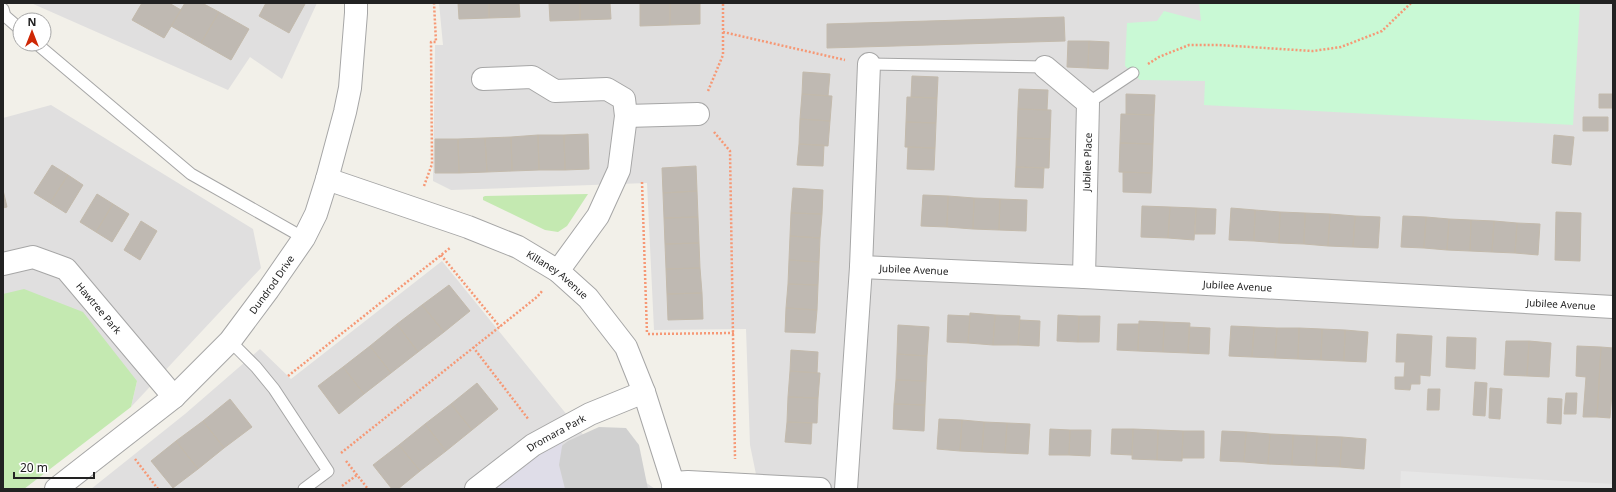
<svg xmlns="http://www.w3.org/2000/svg" width="1616" height="492" font-family="'Noto Sans',sans-serif">
<style>
.residential{fill:#e0dfdf}
.religious{fill:#d0d0d0}
.grass{fill:#c4e9b1}
.park{fill:#c9f9d5}
.parking{fill:#e6e6e6}
.plaza{fill:#dfdde8}
.building{fill:#bfb9b2;stroke:#c3baac}
.lines{fill:none;stroke-linecap:round;stroke-linejoin:round}
.service-casing{stroke:#a6a6a6;stroke-width:13}
.minor-casing{stroke:#a6a6a6;stroke-width:24}
.path{stroke:#f69875;stroke-width:2.5;stroke-dasharray:2 2;stroke-linecap:butt}
.service{stroke:#fff;stroke-width:11}
.minor{stroke:#fff;stroke-width:22}
.labels{text-anchor:middle;stroke-width:3.5;stroke-linejoin:round;paint-order:stroke}
.street-label{font-size:10px;fill:#222;stroke:#fff}
</style>
<rect width="100%" height="100%" fill="#f2f0e9"/>
<path class="residential" d="M31,3H317L282,79L250,57L228,90Z
M439,3H1613V489H759L750,445L746,329L654,330L647,183L451,190L433,181L435,45H443Z
M51,105L253,229L261,268L131,407L137,381L3,294V118Z
M442,261L589,442L655,489H91L185,414L260,349L291,379Z"/>
<path class="religious" d="M599,427L626,428L639,445L648,489H507L568,441Z"/>
<path class="grass" d="M588,194L567,226L558,232L545,230L483,200V197L485,196Z
M24,289L83,312L137,381L131,407L24,489H3V294Z"/>
<path class="park" d="M1199,3H1580L1573,125L1204,105L1205,81L1140,80L1125,66L1127,23L1157,21L1164,11L1201,21Z"/>
<path class="parking" d="M1401,471L1613,484V489H1400Z"/>
<path class="plaza" d="M565,428L559,465L565,489H490Z"/>
<path class="building" d="M142,3H169L181,10L164,38L132,20Z
M185,3H202L219,12L201,43L171,26Z
M266,3H304L305,4L289,33L259,16Z
M458,3H489V18L459,19Z
M489,3H519L520,17L489,18Z
M549,3H580V20L550,21Z
M580,3H610L611,19L580,20Z
M640,3H670V25L640,26Z
M670,3H700V24L670,25Z
M219,12L249,29L231,60L201,43Z
M1064,17L1065,41L827,48V24Z
M1068,41H1089L1088,68L1067,67Z
M1089,41L1109,42L1108,69L1088,68Z
M803,72L830,74L828,96L802,94Z
M912,76L938,77L937,98L911,97Z
M1019,89L1048,90L1047,110L1018,109Z
M802,94L832,96L830,121L800,119Z
M1126,94L1155,95L1154,115L1126,114Z
M1599,94H1613V108H1599Z
M907,97L937,98L936,123L906,122Z
M1018,109L1051,110L1050,139L1017,138Z
M1121,114L1154,115L1153,144L1120,143Z
M1583,117H1608V131H1583Z
M800,119L830,121L828,146L799,144Z
M906,122L936,123L935,148L905,147Z
M588,134L589,169L565,170L564,135Z
M538,135H564L565,170H539Z
M538,135L539,170L512,171L511,137Z
M1554,135L1574,137L1571,165L1552,163Z
M511,137L512,171L487,172L485,138Z
M485,138L487,172L459,173L458,139Z
M1017,138L1050,139L1049,168L1016,167Z
M435,139H458L459,173H435Z
M1120,143L1153,144L1152,173L1119,172Z
M799,144L824,145L823,166L797,165Z
M908,147L935,148L934,170L907,169Z
M52,165L68,175L50,203L34,193Z
M696,166L697,191L663,193L662,168Z
M1016,167L1044,168L1043,188L1015,187Z
M1123,172L1152,173L1151,193L1123,192Z
M68,175L83,185L66,213L50,203Z
M793,188L823,190L822,214L791,213Z
M3,190L7,207L3,208Z
M697,191L698,217L664,218L663,193Z
M97,194L113,204L96,232L80,222Z
M923,195L948,196L947,227L921,226Z
M948,196L974,198L973,229L947,227Z
M974,198L1000,199L999,230L973,229Z
M1000,199L1027,200L1026,231L999,230Z
M113,204L129,214L112,242L96,232Z
M1142,206L1170,207L1168,238L1141,237Z
M1170,207L1196,208L1194,240L1168,238Z
M1196,208L1216,209L1215,234H1195Z
M1231,208L1255,210L1254,241L1229,240Z
M1255,210L1280,212L1279,243L1254,241Z
M1280,212L1305,213L1304,244L1279,243Z
M1556,212L1581,213L1580,261L1555,260Z
M791,213L822,214L820,238L790,236Z
M1305,213L1330,214L1328,246L1304,244Z
M1330,214L1355,216L1353,247L1328,246Z
M1355,216L1380,217L1378,248L1353,247Z
M1403,216L1426,217L1424,248L1401,247Z
M698,217L699,243L665,244L664,218Z
M1426,217L1449,219L1447,250L1424,248Z
M1449,219L1471,220L1470,251L1447,250Z
M1471,220L1494,221L1492,252L1470,251Z
M141,221L157,231L140,260L124,250Z
M1494,221L1517,223L1515,253L1492,252Z
M1517,223L1540,224L1538,255L1515,253Z
M790,236L820,238L819,262L789,260Z
M699,243L700,268L666,269L665,244Z
M789,260L819,262L818,285L788,284Z
M700,268L702,293L667,294L666,269Z
M788,284L818,285L817,310L786,308Z
M449,285L470,311L444,332L422,305Z
M702,293L703,319L668,320L667,294Z
M422,305L444,332L418,352L397,324Z
M786,308L817,310L815,333L785,332Z
M970,313L995,315L993,345L968,343Z
M948,315L970,316L968,343L947,342Z
M995,315L1020,316L1018,345H993Z
M1058,315L1079,316L1078,342L1057,341Z
M1079,316H1100L1099,342H1078Z
M1020,320L1040,321L1039,346L1018,345Z
M1139,321L1164,322L1163,352L1138,351Z
M1164,322L1190,323L1188,353L1163,352Z
M397,324L418,352L391,373L370,346Z
M1118,324H1139L1138,351L1117,350Z
M898,325L929,327L927,356L897,354Z
M1231,326L1254,327L1252,357L1229,356Z
M1189,327L1210,328L1209,354L1188,353Z
M1254,327L1277,328L1275,358L1252,357Z
M1277,328H1299L1298,359L1275,358Z
M1299,328L1322,329L1321,360L1298,359Z
M1322,329L1345,330L1344,361L1321,360Z
M1345,330L1368,332L1366,362L1344,361Z
M1397,334L1432,336L1430,376L1420,375V384H1411L1410,390L1395,389V377H1404L1405,362H1396Z
M1447,337L1476,338L1475,369L1446,367Z
M1506,341H1529L1527,376L1504,375Z
M1529,341L1551,343L1549,377L1527,376Z
M370,346L391,373L364,394L343,367Z
M1577,346L1601,347L1597,417H1583L1586,377L1576,376Z
M1601,347L1613,348V379L1610,418L1597,417Z
M791,350L818,352L817,373L790,371Z
M897,354L927,356L926,381L896,380Z
M343,367L364,394L339,414L318,386Z
M790,371L820,373L818,398L788,397Z
M896,380L926,381L925,405L894,404Z
M1475,382L1487,383L1485,416L1473,415Z
M477,383L498,409L472,430L451,404Z
M1490,388L1502,389L1500,419L1489,418Z
M1428,389H1440L1439,410H1427Z
M1566,393H1577L1576,414H1564Z
M788,397L818,398L817,423L787,422Z
M1548,398L1562,399L1561,424L1547,423Z
M230,399L252,427L224,448L203,421Z
M451,404L472,430L446,451L425,424Z
M894,404L925,405L924,431L893,429Z
M939,419L962,420L960,451L937,449Z
M962,420L984,422L982,452L960,451Z
M203,421L224,448L198,469L176,441Z
M787,422L812,423L811,444L785,442Z
M984,422L1007,423L1005,453L982,452Z
M1007,423L1030,424L1028,454L1005,453Z
M425,424L446,451L420,471L399,445Z
M1050,429L1070,430L1069,455H1049Z
M1112,429H1133L1132,455L1111,454Z
M1133,429L1158,430L1157,460L1132,459Z
M1070,430H1091L1090,456L1069,455Z
M1158,430L1183,431L1182,461L1157,460Z
M1183,431H1204V458H1182Z
M1222,431L1246,432L1244,462L1220,461Z
M1246,432L1270,434L1268,464L1244,462Z
M1270,434L1293,435L1292,465L1268,464Z
M1293,435L1317,436L1316,466L1292,465Z
M1317,436L1342,437L1340,467L1316,466Z
M1342,437L1366,439L1364,469L1340,467Z
M176,441L198,469L173,488L151,461Z
M399,445L420,471L398,489H392L373,465Z"/>
<g class="lines">
<g class="service-casing">
<path id="service" d="M3,9L5,16L20,29
M37,44L191,174L304,238
M869,64L1045,67
M1088,103L1133,73
M230,341L256,367L274,389L328,471L304,489"/>
</g>
<g class="minor-casing">
<g id="minor">
<path d="M1045,67L1088,103L1084,277"/>
<path d="M483,79L532,77L555,91L607,89L624,99L626,116L619,170L598,216L558,271"/>
<path d="M626,116L698,114"/>
<path id="s1" d="M327,179L468,227L518,247L558,271L588,298L626,347L644,392L673,483V489"/>
<path id="s2" d="M3,264L33,257L66,269L174,397"/>
<path id="s3" d="M861,267L1084,277L1613,307"/>
<path d="M673,483L688,482L820,489"/>
<path id="s4" d="M56,489L174,397L230,341L268,290L304,238L316,214L327,179L345,112L350,88L356,13V3"/>
<path id="s5" d="M476,489L533,445L590,414L644,392"/>
<path d="M846,489L861,267L869,64"/>
</g>
</g>
<path class="path" d="M723,32L845,60
M1148,64L1159,57L1189,45H1218L1313,51L1341,47L1382,31L1411,3
M708,91L723,55V3
M714,132L730,151L735,459
M642,182L647,334
M424,186L432,164L431,42H436L434,3
M441,255L500,327
M648,334L734,333
M473,347L529,420
M288,376L450,248
M341,453L537,297L543,290
M135,459L158,489
M346,461L368,489
M342,486L357,475"/>
<use href="#service" class="service"/>
<use href="#minor" class="minor"/>
</g>
<g class="labels">
<g class="street-label">
<text transform="translate(1087 162) rotate(-88)" y="4">Jubilee Place</text>
<text dy="4" stroke="none"><textPath href="#s3" startOffset="53">Jubilee Avenue</textPath></text>
<text dy="4" stroke="none"><textPath href="#s1" startOffset="251">Killaney Avenue</textPath></text>
<text dy="4" stroke="none"><textPath href="#s4" startOffset="299">Dundrod Drive</textPath></text>
<text dy="4" stroke="none"><textPath href="#s3" startOffset="377">Jubilee Avenue</textPath></text>
<text dy="4" stroke="none"><textPath href="#s3" startOffset="701">Jubilee Avenue</textPath></text>
<text dy="4" stroke="none"><textPath href="#s2" startOffset="117">Hawtree Park</textPath></text>
<text dy="4" stroke="none"><textPath href="#s5" startOffset="98">Dromara Park</textPath></text>
</g>
</g>
<rect width="1616" height="492" fill="none" stroke="#222222" stroke-width="8"/>
<g transform="translate(32 32)"><circle r="19" fill="#ffffff" stroke="#a7a7a7"/>
<path d="M0-3L7 15L0 10L-7 15Z" fill="#ce2705"/>
<text y="-6" font-size="11" font-weight="bold" text-anchor="middle" fill="#222222">N</text>
</g>
<path d="M14 472v6h80v-6" fill="none" stroke="#222222" stroke-width="2"/>
<text x="20" y="472" font-size="12" fill="#222222" stroke="#ffffff" stroke-width="3" paint-order="stroke">20 m</text>
</svg>
